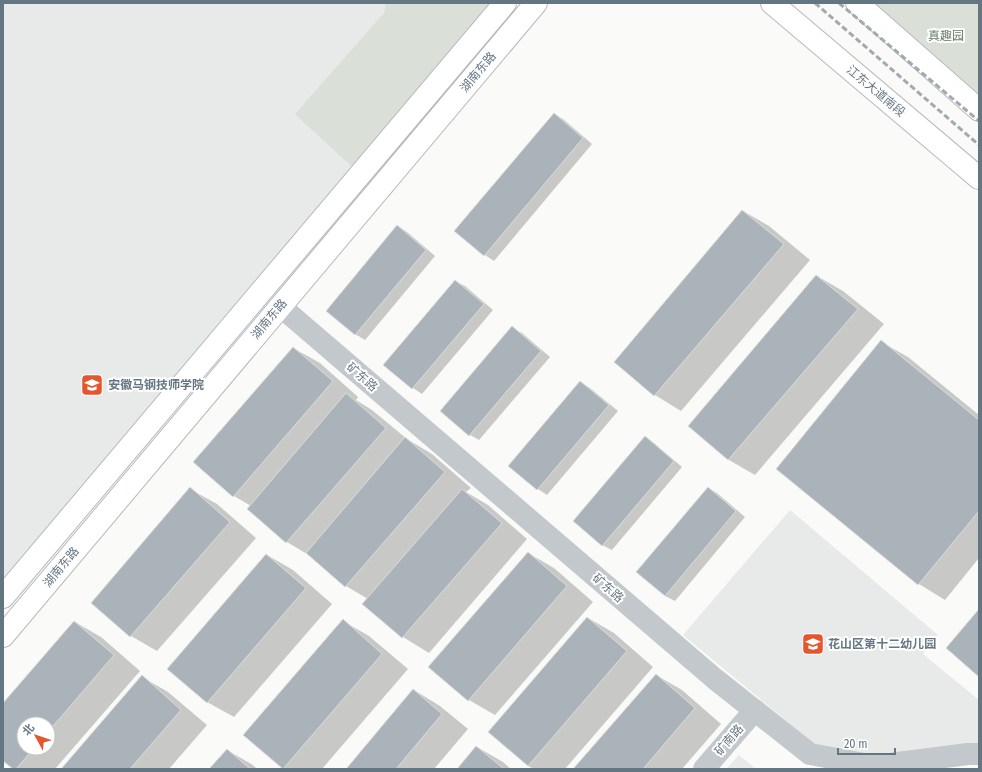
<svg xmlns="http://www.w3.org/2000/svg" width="982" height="772" font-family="'Fira Sans Condensed','Noto Sans SC',sans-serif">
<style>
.built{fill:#e8e9e9}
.green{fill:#dadfd7}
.shadow{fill:#0003;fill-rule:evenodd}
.building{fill:#aab3b9;stroke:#dcdcda}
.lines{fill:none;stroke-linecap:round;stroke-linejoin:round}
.major-casing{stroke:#b5babe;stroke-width:24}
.minor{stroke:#c3c8cc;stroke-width:22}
.major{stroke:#fff;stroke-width:22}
.rail{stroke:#a2aab0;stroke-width:3;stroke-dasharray:6 3;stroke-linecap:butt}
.labels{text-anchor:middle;stroke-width:4;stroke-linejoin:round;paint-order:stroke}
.park-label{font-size:12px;fill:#687a64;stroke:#fff}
.street-label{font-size:12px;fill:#657683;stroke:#fff}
.poi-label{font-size:12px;font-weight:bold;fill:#657683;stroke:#fff;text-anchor:start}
</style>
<rect width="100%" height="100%" fill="#fafaf8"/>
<path class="built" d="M3,3H385L361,175L3,596Z
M790,510L938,635L923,654L979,700V748L874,760L818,747L683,635Z
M739,755L756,769H726Z"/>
<path class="green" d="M385,3H502L361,175L295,114L384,13Z
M857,3H979V110Z"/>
<path class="shadow" d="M554,114L563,119L592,144L494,261L485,255Z
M743,211L769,226L810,260L681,411L655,395L616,362Z
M398,226L407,232L435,256L365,340L355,334Z
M817,276L843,291L884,324L755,475L729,460L690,426Z
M455,281L465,286L493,310L422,394L413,388L385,365Z
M512,328L522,333L550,357L479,440L470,435Z
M881,342L908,357L979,415V558L945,600L919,584L778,469Z
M293,348L320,363L358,397L356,400L372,410L407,439L432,454L471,488L466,492L488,505L527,539L429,653L403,637L364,604L368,599L346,586L312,557L287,542L248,509L251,506L234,496Z
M580,382L590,388L618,411L547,495L538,489L509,466Z
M645,437L654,443L682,467L612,550L602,545Z
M708,488L717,493L745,517L675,601L665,596Z
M190,489L217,504L256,538L157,651L131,636L92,603Z
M528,553L554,568L593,602L495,715L469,700Z
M267,555L293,570L332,604L234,717L207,702Z
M588,618L614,633L653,667L565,769H534L528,766Z
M343,621L369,636L408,669L322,769H285L284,768Z
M75,622L101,637L140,671L55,769H14L3,759V705ZM24,724H48V748H24Z
M656,675L682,690L721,724L682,769H575Z
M142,677L168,692L207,725L169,769H62Z
M414,690L440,706L468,729L434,769H347Z
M477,747L503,762L511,769H458Z
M227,750L253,765L257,769H210Z"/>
<path class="building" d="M554,113L583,138L484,256L454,231Z
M742,210L784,244L654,396L614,362Z
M397,225L426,250L355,335L326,311Z
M816,275L858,309L728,460L688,426Z
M455,280L484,304L412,389L383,365Z
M512,326L541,351L469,436L440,411Z
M881,340L979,420V511L918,585L776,469Z
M293,347L333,381L233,497L193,462Z
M580,381L609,405L537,490L508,466Z
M346,393L386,428L286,543L247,509Z
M645,436L674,461L602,546L573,521Z
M405,437L445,472L345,587L306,553Z
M190,487L230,522L130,637L91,603Z
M708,487L736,511L665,596L636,572Z
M462,489L502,523L402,638L362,604Z
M528,552L567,586L468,701L428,667Z
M266,554L306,588L207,703L167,669Z
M979,609V677L946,648Z
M587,617L627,651L528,766L488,732Z
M343,619L382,654L283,769L243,735Z
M74,621L114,655L48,732V724H24V748H34L16,769H13L3,761V703Z
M656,674L695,708L643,769H573Z
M142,675L181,710L130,769H61Z
M413,689L442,714L396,769H346Z
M476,746L504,769H457Z
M227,749L250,769H209Z"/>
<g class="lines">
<g class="major-casing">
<path id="major" d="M772,3L979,178
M857,3L979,110
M3,597L505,3
M3,636L536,3"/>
</g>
<path class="minor" d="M280,306L715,679L810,754L875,766L968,754H979
M704,769L755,710"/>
<use href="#major" class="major"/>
<path class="rail" d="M815,3L979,145
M839,3L979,121"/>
</g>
<defs>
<g id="university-square" transform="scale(1.15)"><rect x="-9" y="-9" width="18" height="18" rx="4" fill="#e4572e" stroke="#fff"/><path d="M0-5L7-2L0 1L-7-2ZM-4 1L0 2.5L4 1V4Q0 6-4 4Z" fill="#fff"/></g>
<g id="school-square" transform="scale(1.15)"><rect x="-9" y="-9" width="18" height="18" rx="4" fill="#e4572e" stroke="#fff"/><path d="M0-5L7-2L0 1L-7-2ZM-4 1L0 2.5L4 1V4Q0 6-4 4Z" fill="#fff"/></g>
</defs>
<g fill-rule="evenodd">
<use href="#university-square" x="92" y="385"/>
<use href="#school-square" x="813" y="644"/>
</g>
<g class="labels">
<g class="park-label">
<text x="946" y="40">真趣园</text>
</g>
<g class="street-label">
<text transform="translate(478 72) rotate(-50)" y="4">湖南东路</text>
<text transform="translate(876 91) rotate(40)" y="4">江东大道南段</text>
<text transform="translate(269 319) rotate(-50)" y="4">湖南东路</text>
<text transform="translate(362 377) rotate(41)" y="4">矿东路</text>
<text transform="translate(61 567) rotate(-50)" y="4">湖南东路</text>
<text transform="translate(608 588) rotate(41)" y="4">矿东路</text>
<text transform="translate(729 740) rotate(-49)" y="4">矿南路</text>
</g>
<g class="poi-label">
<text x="108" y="389">安徽马钢技师学院</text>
<text x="828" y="648">花山区第十二幼儿园</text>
</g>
</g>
<rect width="982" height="772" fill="none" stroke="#657683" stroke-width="8"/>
<g transform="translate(36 736) rotate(310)"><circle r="19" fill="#ffffff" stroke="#c1c8cd"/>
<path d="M0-3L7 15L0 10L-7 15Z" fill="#e4572e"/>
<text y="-6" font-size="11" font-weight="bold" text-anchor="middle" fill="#657683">北</text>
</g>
<path d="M838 748v6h57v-6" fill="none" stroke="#657683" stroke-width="2"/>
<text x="844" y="748" font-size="12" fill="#657683" stroke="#ffffff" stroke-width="3" paint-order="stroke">20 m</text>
</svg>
